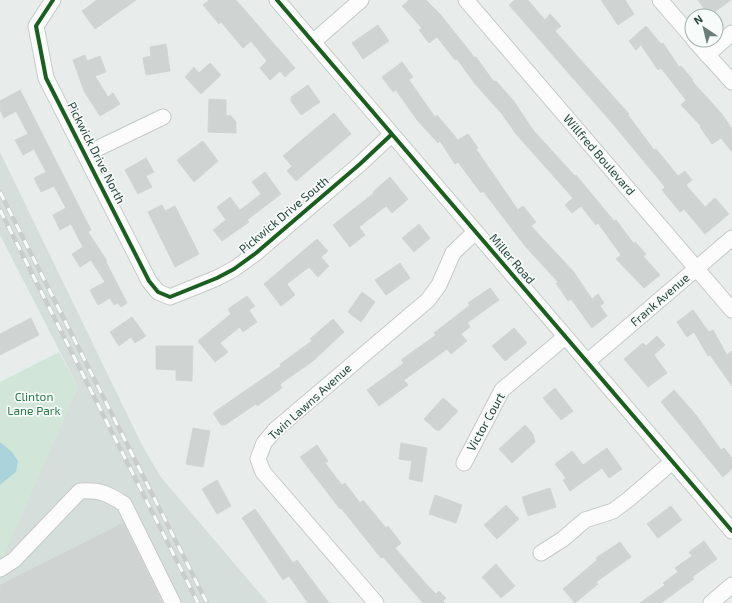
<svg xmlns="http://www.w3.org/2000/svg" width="732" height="603" font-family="'Exo 2',sans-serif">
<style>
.built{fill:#d6dedb}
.green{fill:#d1e6d8}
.water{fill:#a9d4db}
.building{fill:#cfd4d2;stroke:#d1d6d4}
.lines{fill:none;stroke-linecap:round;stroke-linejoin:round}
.minor-casing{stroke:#c5cac8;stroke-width:17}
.minor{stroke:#fcfcfc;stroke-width:15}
.rail-casing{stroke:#c9cdcc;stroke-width:4.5}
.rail{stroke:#f7fbf9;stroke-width:3;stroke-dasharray:9;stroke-linecap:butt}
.cycleway-casing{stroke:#f7fbf9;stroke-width:6}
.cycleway{stroke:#1b5e20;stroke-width:4}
.labels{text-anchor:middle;stroke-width:3.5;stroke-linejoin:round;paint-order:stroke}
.street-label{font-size:12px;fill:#24423a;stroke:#f7fbf9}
.park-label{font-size:12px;fill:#2d7a4b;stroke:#f7fbf9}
</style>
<rect width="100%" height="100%" fill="#e8edeb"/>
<path class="built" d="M0,152L141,443L160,476L268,603H0V555L78,387L0,235Z"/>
<path class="green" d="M59,352L78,387L3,558L0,555V382Z"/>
<path class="water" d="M0,442L12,452L18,461L16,472L0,485Z"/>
<path class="building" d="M97,0H136L95,29L82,11Z
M209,0H236L295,68L285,77L280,71L270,80L260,68L267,61L251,41L243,48L221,22L219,24L203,5Z
M409,0H426L440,14L475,58L476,57L494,82L496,81L513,100L533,130L575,176L576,175L614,221L616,220L634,244L635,242L646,254L643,256L660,275L644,288L616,259L621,255L598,223L596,225L581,206L572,213L565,205L573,198L516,134L502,114L475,84L457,59L455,60L437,37L429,43L419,30L422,28L402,6Z
M515,0H528L545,20L550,14L561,26L555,31L629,114L628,115L654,150L656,149L678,176L685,171L692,180L686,185L705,207L715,198L729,214L705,234L684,209L680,212L662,190L665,187L613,124L509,5Z
M601,0H625L634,14L618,25Z
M698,0H731L709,16Z
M378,25L389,41L363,59L352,43Z
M646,26L661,44L663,43L679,67L681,66L693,80L692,81L722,114L732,129V152L721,138L712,144L700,127L701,126L681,105L686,100L661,68L658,70L641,45L636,50L629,41Z
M166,44L170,71L146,75L143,58L151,56L150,47Z
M85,55L87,61L100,56L106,72L95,76L108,97L113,93L120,104L100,116L84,91L73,60Z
M402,62L413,77L409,80L435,117L437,115L458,140L468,134L478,148L476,149L518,210L523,206L536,222L531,226L573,271L592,299L598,294L604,303L600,306L607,316L592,328L571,299L568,301L556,283L558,282L525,246L483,191L481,193L458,162L455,164L440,141L438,143L417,120L396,90L393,92L382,77Z
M210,63L221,75L201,94L185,77L194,67L199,73Z
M308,85L320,102L301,115L291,101V97Z
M20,90L91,230L88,232L107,261L106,262L127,303L121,307L118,303L114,305L110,298L98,305L90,290L105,282L91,260L80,267L72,254L83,247L71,224L60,230L53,215L66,208L54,186L41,192L34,178L46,172L34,149L23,155L15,140L28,134L16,111L4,118L0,110V101Z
M209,99L226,100V115L231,116L236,122V133L208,132Z
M334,113L351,134L296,181L287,171L292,166L283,156Z
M203,141L218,161L194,182L177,160Z
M146,158L154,172L146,176L152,187L138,194L125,170Z
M265,172L281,194L247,220L249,222L222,241L213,230L226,220L217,207L230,197L240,210L261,194L252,182Z
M390,177L408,199L392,213L386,206L359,227L365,235L350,247L333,225L374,193L373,192Z
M162,205L165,211L175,206L199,254L175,267L148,212Z
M419,224L430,238L414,252L402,238Z
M317,239L328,251L321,257L329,266L318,277L309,267L287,284L295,295L281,306L264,284Z
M400,263L410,278L386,295L375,280Z
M490,288L499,300L467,323L470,327L461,334L467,341L451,354L447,349L404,380L408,385L379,406L367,390L404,363L401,360L436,335L434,333L470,305L468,303Z
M362,292L375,302L361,322L348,312Z
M247,296L255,306L249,310L257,322L243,332L240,327L220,343L228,352L215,362L198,341L231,314L228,309Z
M693,310L709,332L713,330L727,355L732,351V386L710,355L708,356L694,332L687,337L677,322Z
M132,317L146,336L135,343L131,337L119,346L110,332Z
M31,318L39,335L0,355V334Z
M333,319L344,332L313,361L280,384L282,388L257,406L256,404L225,425H221L213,413L281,366L280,364L312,341L310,339Z
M514,328L527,343L505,361L492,346Z
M657,336L665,345L654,355L667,373L648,387L624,359L643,343L646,346Z
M156,346H193L192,381L176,380V370L156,369Z
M555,388L573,411L561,420L543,398Z
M674,390L696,415L721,450L724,448L732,458V469L723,477L661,402Z
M443,398L458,411L440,430H436L424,419Z
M525,425L533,434L535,442L512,463L499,449Z
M193,428L210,431L203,467L186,464Z
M401,443L427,448L422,482L409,479L412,461L399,459Z
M317,445L328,461L325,463L342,485L345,483L360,503L363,500L386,528L388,526L401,543L395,548L428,586L436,594L439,591L446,598L443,601L445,603H423L383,557L381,558L341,508L340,509L300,457Z
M607,448L622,469L609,478L602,468L570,491L563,480L566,478L555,464L572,451L583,465Z
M217,480L231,506L217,514L202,489Z
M550,488L556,507L528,516L522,497Z
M435,495L462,505L456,523L429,514Z
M506,505L519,519L497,539L484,525Z
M671,506L682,520L658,538L647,524Z
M255,509L293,563L297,560L329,603H308L289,576L283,580L242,518Z
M123,523L163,603H0V585Z
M704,541L717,559L692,577L694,579L661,603H640L665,585L663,583L678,572L675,568L692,556L689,552Z
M620,542L631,557L596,582L598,584L575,603L563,589L597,560L596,558Z
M496,564L515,586L501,598L482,577Z"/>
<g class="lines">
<g class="minor-casing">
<path id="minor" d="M53,0L36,26L46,78L149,281L158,292L170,297L217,278L234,269L256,253L360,164L392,134
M277,0L732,531
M466,0L732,310
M660,0L692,37
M694,40L732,82
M313,42L361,0
M707,55L732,33
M86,154L163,117
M587,362L732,238
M464,463L502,390L565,337
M541,553L563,539L585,520L613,511L629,499L672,462
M0,569L14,560L80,491C100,490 107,493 124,504L173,603
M376,603L263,472L258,459L264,443L275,430L428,300L439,285L453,253L475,232
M711,603L732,585"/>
</g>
<use href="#minor" class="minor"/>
<g class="rail-casing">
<path id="rail" d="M0,192L207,603
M0,210L198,603"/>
</g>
<use href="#rail" class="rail"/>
<g class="cycleway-casing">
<path id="cycleway" d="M53,0L36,26L46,78L149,281L158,292L170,297L217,278L234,269L256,253L360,164L392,134
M277,0L732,531"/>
</g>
<use href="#cycleway" class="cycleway"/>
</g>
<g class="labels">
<g class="street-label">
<text transform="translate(96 153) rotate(63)" y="4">Pickwick Drive North</text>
<text transform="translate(599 155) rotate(49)" y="4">Willfred Boulevard</text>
<text transform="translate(284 215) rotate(-40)" y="4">Pickwick Drive South</text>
<text transform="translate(512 259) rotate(49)" y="4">Miller Road</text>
<text transform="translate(660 300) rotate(-41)" y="4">Frank Avenue</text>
<text transform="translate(310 402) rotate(-42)" y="4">Twin Lawns Avenue</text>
<text transform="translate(486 422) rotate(-61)" y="4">Victor Court</text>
</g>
<g class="park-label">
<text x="34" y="401">Clinton<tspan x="34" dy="14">Lane Park</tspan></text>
</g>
</g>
<g transform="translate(704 28) rotate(325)"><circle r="19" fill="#f7fbf9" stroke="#a3b1ad"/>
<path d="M0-3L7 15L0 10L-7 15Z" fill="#697e78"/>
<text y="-6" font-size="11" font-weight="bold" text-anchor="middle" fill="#24423a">N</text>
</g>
</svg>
